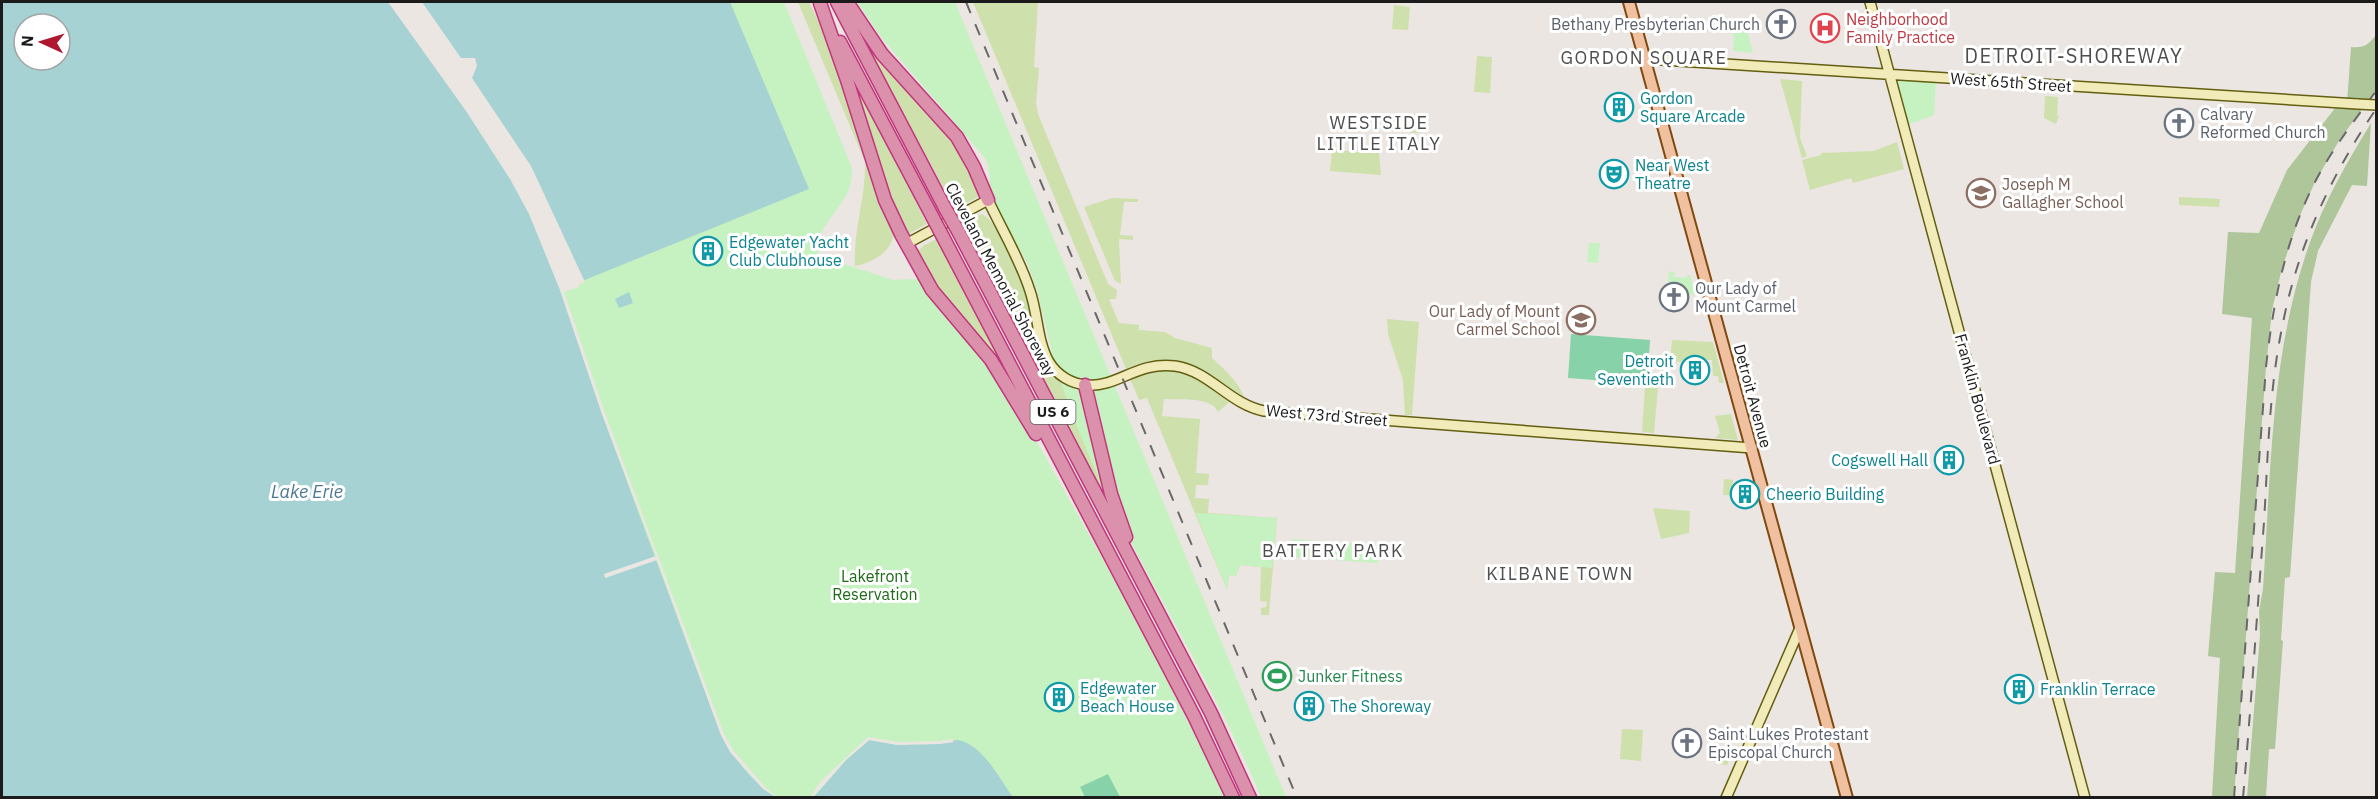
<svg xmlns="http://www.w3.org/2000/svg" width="2378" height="799" font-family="'IBM Plex Sans',sans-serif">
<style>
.grass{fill:#cee0ac}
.forest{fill:#aec69a}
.park{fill:#c6f2c2}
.pitch{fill:#87d2a9}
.water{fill:#a6d2d4;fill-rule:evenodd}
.pier{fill:#ebe6e1}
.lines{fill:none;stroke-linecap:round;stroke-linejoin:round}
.secondary-casing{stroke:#635e10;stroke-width:12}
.primary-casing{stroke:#814910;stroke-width:14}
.highway-casing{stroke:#c1377d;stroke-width:15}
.secondary{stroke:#f1ebb9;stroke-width:9}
.primary{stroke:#f0c1a1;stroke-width:10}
.highway{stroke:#db91ab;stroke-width:12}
.rail{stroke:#696969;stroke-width:2;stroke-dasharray:12 12;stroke-linecap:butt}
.secondary-bridge-casing{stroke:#635e10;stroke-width:12;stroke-linecap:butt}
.highway-bridge-casing{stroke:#c1377d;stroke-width:15;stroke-linecap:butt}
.secondary-bridge{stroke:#f1ebb9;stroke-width:9}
.highway-bridge{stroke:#db91ab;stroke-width:12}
.labels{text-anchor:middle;stroke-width:6;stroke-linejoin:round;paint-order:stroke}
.shield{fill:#fff;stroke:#5f5f5f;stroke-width:1.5}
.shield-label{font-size:15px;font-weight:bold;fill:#1b1b1b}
.health-label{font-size:16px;fill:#be3a42;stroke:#fff;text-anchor:start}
.worship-label{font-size:16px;fill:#5b616d;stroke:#fff;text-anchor:start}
.street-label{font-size:16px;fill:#1b1b1b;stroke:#fff}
.culture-label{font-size:16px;fill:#0d838f;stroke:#fff;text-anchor:start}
.education-label{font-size:16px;fill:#785e54;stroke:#fff;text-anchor:start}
.park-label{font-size:16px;fill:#1e6b17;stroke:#fff}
.leisure-label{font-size:16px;fill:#27864d;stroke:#fff;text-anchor:start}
.neighbourhood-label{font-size:18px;letter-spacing:1.5px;fill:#4e4e4e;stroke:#fff}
.water-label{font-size:18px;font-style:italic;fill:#4c7990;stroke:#fff}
.quarter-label{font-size:20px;letter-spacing:1.5px;fill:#4e4e4e;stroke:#fff}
</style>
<rect width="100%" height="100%" fill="#ebe6e1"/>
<path class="grass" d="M798,2H809L832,49L894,229C895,250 873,263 855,266C853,230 866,197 865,162Z
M973,2H1038L1034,67L1039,68L1036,104L1038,114L1108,284L1117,290L1116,299H1109L1119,323L1139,325V330L1165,332L1175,338L1212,348V358C1224,369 1246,388 1245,405L1233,399L1218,412C1211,396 1180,400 1164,399L1162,416L1200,419L1196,473L1209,474L1208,485H1196L1195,498L1209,499L1208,513L1277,518L1269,615H1261V608L1266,607L1267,602L1260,601L1261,567L1240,565L1236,576L1229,575L1227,590L1147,398L1139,400Z
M1394,5L1410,7L1408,30L1392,29Z
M874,48L962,150L978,189V197L955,209L869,50Z
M1477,56L1492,57L1490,93L1474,92Z
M1780,79L1802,81L1800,138L1807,156L1802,158Z
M860,90L927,224L906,235L895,215L855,92Z
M2045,96L2058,97L2057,115L2059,116L2056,124L2044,118Z
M1390,119L1419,121L1418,133L1392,131Z
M1897,142L1904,169L1853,183L1851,178L1810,190L1802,160L1821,155V153L1874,151Z
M1332,150L1379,153L1381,175L1330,171Z
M2179,197L2220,199L2219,207L2179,205Z
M1112,198L1138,199V202H1124L1120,235L1133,236V240L1119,239L1121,284L1115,281L1084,207Z
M982,214C993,220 998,232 1003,243C1011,259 1019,274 1024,290C1035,322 1031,362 1061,383L1109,496L1104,498L962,223Z
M936,239L999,356L994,359L939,293L916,253L923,246Z
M1387,319L1419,322L1412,415H1405L1403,380L1388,334Z
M1672,340L1713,342L1724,383H1719L1718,376H1713L1712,360L1670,362Z
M1645,386L1658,387L1654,433L1642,432Z
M1731,414L1738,440L1715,438L1720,433L1715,416Z
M1724,479L1733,480L1732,491L1738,492V496L1723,495Z
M1653,508L1690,511L1689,533L1661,539Z
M1622,729L1643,730L1641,761L1620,759Z
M1720,750L1733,751L1727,765L1718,764Z"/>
<path class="forest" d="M2376,35V91L2340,139L2315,182L2301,213L2282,268L2272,310L2266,367L2234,797H2212L2220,658L2208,656L2215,572L2235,573L2252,318L2222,314L2228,232L2259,233L2287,170L2339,103H2347L2351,47C2364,48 2368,45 2376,35Z
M2371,123L2367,186L2352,185L2318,251L2311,282L2290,577L2285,578L2281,640L2283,641L2275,749H2269L2266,797H2247L2260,635L2259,611L2263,589C2271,474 2270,355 2309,245C2324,202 2347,162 2371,123Z"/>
<path class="park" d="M356,2H784L852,168C853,192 840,205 827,223C822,230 819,238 816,245L821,263L847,265L893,280L918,279L931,298L972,342L1020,412L1128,604L1226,797H732Z
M857,2H955L1286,797H1261C1202,654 1107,525 1059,377C1038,310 1042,255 983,208C991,190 992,177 986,159L880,36Z
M1744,18L1753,53L1733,51L1734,38L1729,23Z
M1890,74L1936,77L1934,115L1904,126Z
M1589,243H1600L1598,263L1587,262Z
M1669,271L1676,273L1673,277L1685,278L1690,274L1695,295L1687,294V301L1667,297Z
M1196,513L1277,518L1272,568L1240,565L1236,576L1229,575L1227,590Z
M1292,539L1379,545L1378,563L1292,557Z"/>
<path class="pitch" d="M1571,334L1650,340L1647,384L1568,378Z
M1108,774L1120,797H1085L1080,787Z"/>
<path class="water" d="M2,2H730L809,189L560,290L602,414L721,735C734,759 753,782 775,797L2,798ZM24,24H60V60H24Z
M629,292L633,303L619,308L615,299Z
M869,740L898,745L958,740C983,745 999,778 1013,797L813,798L846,760Z"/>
<path class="pier" d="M388,2H422L461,58H475L477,66L472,78L531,166L585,282L578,285L579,287L564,292L605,413L724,734L733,750L765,787L778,798L763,789L730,752L721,735L657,560L605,578L604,574L656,556L602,414L560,290L529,214L510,179L466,111Z
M868,737L898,742L940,741L952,739L954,742L940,744L898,745L869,740L846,760L813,797L810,798L820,782Z"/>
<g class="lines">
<g class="secondary-casing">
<path id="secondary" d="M1870,2L2085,798
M1646,59L2358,104
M906,244L988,200C1002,230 1020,259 1030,291C1038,314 1037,341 1049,362C1057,375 1071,384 1087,385C1116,388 1138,361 1175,366C1210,371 1229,404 1264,411L1752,448
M1726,798L1800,628"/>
</g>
<g class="primary-casing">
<path id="primary" d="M1629,2L1847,798"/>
</g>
<g class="highway-casing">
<path id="highway" d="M837,2L945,208
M847,2L882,54L957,137L974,167L988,200
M820,3L847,80L885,200L901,234L932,290L991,360L1036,434
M840,42L932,216
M958,231L1211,713L1250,798
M943,237L1194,716L1233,798
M1085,385L1111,494L1126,537"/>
</g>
<use href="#secondary" class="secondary"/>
<use href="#primary" class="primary"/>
<use href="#highway" class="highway"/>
<path class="rail" d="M966,2L1297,798
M2234,798L2266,367C2273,303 2285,240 2315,182C2332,149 2355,120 2376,91
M2243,798C2251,706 2257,614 2264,522C2268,456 2269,388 2283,323C2298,245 2332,174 2376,109"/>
<g class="secondary-bridge-casing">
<path id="secondary-bridge" d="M2358,104L2376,105"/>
</g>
<g class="highway-bridge-casing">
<path id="highway-bridge" d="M945,208L958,231
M932,216L943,237"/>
</g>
<use href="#secondary-bridge" class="secondary-bridge"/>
<use href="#highway-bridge" class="highway-bridge"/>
</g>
<defs>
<g id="church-ring" transform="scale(1.5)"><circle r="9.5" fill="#fff" stroke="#6b7280" stroke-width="1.5"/><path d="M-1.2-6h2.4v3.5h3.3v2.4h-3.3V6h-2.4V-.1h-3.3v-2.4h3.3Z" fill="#6b7280"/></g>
<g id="hospital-ring" transform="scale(1.5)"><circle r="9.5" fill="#fff" stroke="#e0444e" stroke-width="1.5"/><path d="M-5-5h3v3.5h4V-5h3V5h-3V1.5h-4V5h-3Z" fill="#e0444e"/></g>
<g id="building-ring" transform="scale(1.5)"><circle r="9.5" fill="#fff" stroke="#0f9aa8" stroke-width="1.5"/><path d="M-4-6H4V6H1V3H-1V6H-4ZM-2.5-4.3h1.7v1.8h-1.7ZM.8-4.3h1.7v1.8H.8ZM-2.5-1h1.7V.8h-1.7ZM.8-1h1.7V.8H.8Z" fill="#0f9aa8"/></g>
<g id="theatre-ring" transform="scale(1.5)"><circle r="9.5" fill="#fff" stroke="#0f9aa8" stroke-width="1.5"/><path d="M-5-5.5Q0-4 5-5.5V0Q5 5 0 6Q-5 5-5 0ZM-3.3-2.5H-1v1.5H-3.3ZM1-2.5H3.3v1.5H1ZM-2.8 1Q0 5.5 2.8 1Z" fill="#0f9aa8"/></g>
<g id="school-ring" transform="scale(1.5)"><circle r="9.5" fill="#fff" stroke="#8d6e63" stroke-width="1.5"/><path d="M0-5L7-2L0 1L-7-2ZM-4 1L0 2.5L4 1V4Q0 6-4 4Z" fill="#8d6e63"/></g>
<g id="stadium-ring" transform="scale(1.5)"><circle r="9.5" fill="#fff" stroke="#2e9e5b" stroke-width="1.5"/><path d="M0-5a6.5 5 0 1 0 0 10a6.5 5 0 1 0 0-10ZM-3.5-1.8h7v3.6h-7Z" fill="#2e9e5b"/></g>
</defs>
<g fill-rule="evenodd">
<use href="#church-ring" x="1781" y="24"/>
<use href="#hospital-ring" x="1825" y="28"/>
<use href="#building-ring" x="1619" y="107"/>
<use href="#church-ring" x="2179" y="123"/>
<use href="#theatre-ring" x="1614" y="174"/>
<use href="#school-ring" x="1981" y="193"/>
<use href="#building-ring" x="708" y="251"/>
<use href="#church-ring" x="1674" y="297"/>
<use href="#school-ring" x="1581" y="320"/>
<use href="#building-ring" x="1695" y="370"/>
<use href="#building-ring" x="1949" y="460"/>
<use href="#building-ring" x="1745" y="494"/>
<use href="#stadium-ring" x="1277" y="676"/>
<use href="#building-ring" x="2019" y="689"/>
<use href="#building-ring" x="1059" y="697"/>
<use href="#building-ring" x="1309" y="706"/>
<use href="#church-ring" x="1687" y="743"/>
</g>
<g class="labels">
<rect class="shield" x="1030.5" y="400" width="45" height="24" rx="4.5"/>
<g class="shield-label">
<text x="1053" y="417">US 6</text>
</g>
<g class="health-label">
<text x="1846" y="25">Neighborhood<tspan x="1846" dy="18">Family Practice</tspan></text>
</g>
<g class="worship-label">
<text x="1760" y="30" text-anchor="end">Bethany Presbyterian Church</text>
<text x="2200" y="120">Calvary<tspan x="2200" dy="18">Reformed Church</tspan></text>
<text x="1695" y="294">Our Lady of<tspan x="1695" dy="18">Mount Carmel</tspan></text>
<text x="1708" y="740">Saint Lukes Protestant<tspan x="1708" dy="18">Episcopal Church</tspan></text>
</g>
<g class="street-label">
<text transform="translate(2011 82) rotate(4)" y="6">West 65th Street</text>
<text transform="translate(1001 279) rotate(62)" y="6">Cleveland Memorial Shoreway</text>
<text transform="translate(1753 396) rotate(75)" y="6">Detroit Avenue</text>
<text transform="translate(1978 399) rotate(75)" y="6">Franklin Boulevard</text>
<text transform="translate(1327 415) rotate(5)" y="6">West 73rd Street</text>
</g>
<g class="culture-label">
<text x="1640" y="104">Gordon<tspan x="1640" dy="18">Square Arcade</tspan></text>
<text x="1635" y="171">Near West<tspan x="1635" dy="18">Theatre</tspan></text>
<text x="729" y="248">Edgewater Yacht<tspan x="729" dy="18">Club Clubhouse</tspan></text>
<text x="1674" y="367" text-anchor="end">Detroit<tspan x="1674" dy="18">Seventieth</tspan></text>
<text x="1928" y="466" text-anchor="end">Cogswell Hall</text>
<text x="1766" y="500">Cheerio Building</text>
<text x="1080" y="694">Edgewater<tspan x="1080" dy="18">Beach House</tspan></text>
<text x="2040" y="695">Franklin Terrace</text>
<text x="1330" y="712">The Shoreway</text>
</g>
<g class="education-label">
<text x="2002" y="190">Joseph M<tspan x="2002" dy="18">Gallagher School</tspan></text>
<text x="1560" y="317" text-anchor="end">Our Lady of Mount<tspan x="1560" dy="18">Carmel School</tspan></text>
</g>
<g class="park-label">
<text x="875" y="582">Lakefront<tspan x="875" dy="18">Reservation</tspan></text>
</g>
<g class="leisure-label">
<text x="1298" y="682">Junker Fitness</text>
</g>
<g class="neighbourhood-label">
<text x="1644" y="64">GORDON SQUARE</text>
<text x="1379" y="129">WESTSIDE<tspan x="1379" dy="21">LITTLE ITALY</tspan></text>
<text x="1333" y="557">BATTERY PARK</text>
<text x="1560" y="580">KILBANE TOWN</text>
</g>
<g class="water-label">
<text x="307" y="498">Lake Erie</text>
</g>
<g class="quarter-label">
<text x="2074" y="63">DETROIT-SHOREWAY</text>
</g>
</g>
<rect width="2378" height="799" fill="none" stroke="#1b1b1b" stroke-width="6"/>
<g transform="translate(42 42) rotate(274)"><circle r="28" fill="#ffffff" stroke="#a4a4a4" stroke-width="1.5"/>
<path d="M0-4.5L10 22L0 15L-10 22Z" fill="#af162f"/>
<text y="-9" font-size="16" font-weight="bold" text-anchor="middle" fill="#1b1b1b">N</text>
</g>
</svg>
